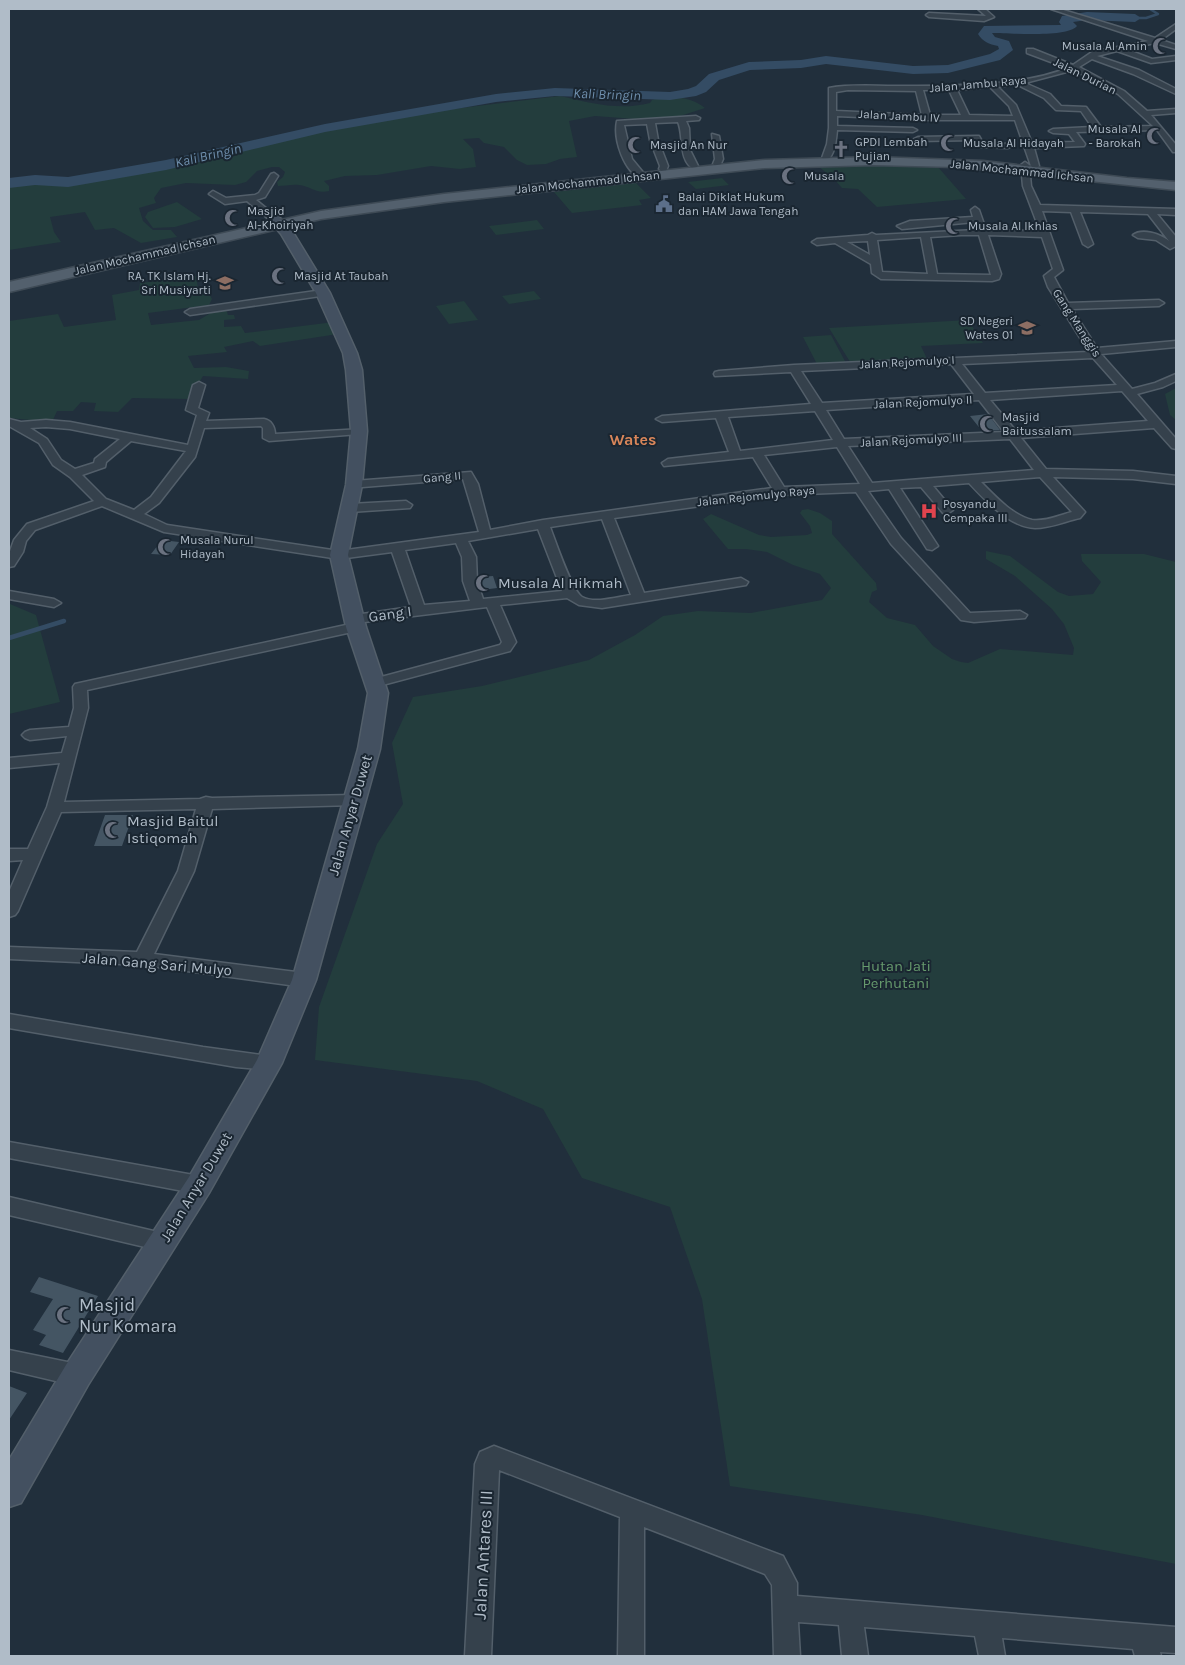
<svg xmlns="http://www.w3.org/2000/svg" width="1185" height="1665" font-family="Karla,sans-serif">
<style>
.green{fill:#233d3d}
.lines{fill:none;stroke-linecap:round;stroke-linejoin:round}
.stream-far1{stroke:#344c64;stroke-width:2.5}
.stream{stroke:#344c64;stroke-width:4.5}
.river{fill:#344c64;fill-rule:evenodd}
.building{fill:#445563}
.street-casing{stroke:#535f6a;stroke-width:3}
.secondary-casing{stroke:#535f6a;stroke-width:3}
.primary-casing{stroke:#3e4a55;stroke-width:3}
.street{fill:#35414c;fill-rule:evenodd}
.secondary{fill:#435060;fill-rule:evenodd}
.primary{fill:#53606d;fill-rule:evenodd}
.labels{text-anchor:middle;stroke-width:4;stroke-linejoin:round;paint-order:stroke}
.far-poi-label{font-size:12px;fill:#b0bcc8;stroke:#1a2631;text-anchor:start}
.far-street-label{font-size:12px;fill:#b0bcc8;stroke:#1a2631}
.far-water-label{font-size:14px;font-style:italic;fill:#6f8fad;stroke:#1a2631}
.poi-label{font-size:15px;fill:#b0bcc8;stroke:#1a2631;text-anchor:start}
.street-label{font-size:15px;fill:#b0bcc8;stroke:#1a2631}
.park-label{font-size:15px;fill:#669a6d;stroke:#1a2631}
.far-district-label{font-size:16px;font-weight:bold;fill:#d9865a;stroke:#1a2631}
.near-poi-label{font-size:18px;fill:#b0bcc8;stroke:#1a2631;text-anchor:start}
.near-street-label{font-size:18px;fill:#b0bcc8;stroke:#1a2631}
</style>
<rect width="100%" height="100%" fill="#212f3c"/>
<path class="green" d="M560,96C591,103 618,111 650,103L652,100C668,94 692,97 705,108L677,117L635,119L595,116L569,121L577,157L560,159L546,164L527,165L517,160L504,147L484,143L479,138L463,139L473,149L476,167L460,169L431,166L377,175L345,176L324,181L329,186V191C315,194 311,186 299,185C292,184 285,186 278,186L277,182L283,177L285,172L279,167H272L257,171L246,182L235,185L186,183L161,188L154,198L156,203L139,208L143,221L153,230H171L177,237L141,243L114,228L95,230L85,212L50,217L54,232L61,242L9,250V187L46,183H74L174,165L315,132L396,116Z
M875,165L938,167L966,199L877,207L858,189L842,188L834,179L818,166Z
M722,178L729,185L696,189L688,182Z
M636,183L651,198L639,200L642,205L572,213L554,192Z
M177,202L202,219L175,227L153,228L145,217L148,212Z
M537,220L544,229L496,235L489,226Z
M196,276L198,288L207,289L212,299L209,305L148,313L151,325L199,320L214,311L226,309L228,315H234L235,319L224,320V327L241,326L245,333L334,322L338,334L260,346L253,341L224,347L227,352L188,356L194,368L226,367L249,371L248,379L203,376L190,399L132,398L118,412L94,411L96,403L81,402L73,411H57L52,422L9,418V321L58,314L64,327L116,320L112,295L139,290L140,283Z
M534,291L541,299L509,304L502,296Z
M464,301L478,320L449,324L436,306Z
M968,320L983,343L921,346L928,361L852,365L829,328Z
M831,335L847,365L818,366L803,337Z
M1176,388V420L1170,415L1165,394Z
M808,509L820,513L832,521V534L876,583L877,590L872,592L869,602L887,618L915,625L933,646L952,659L961,662L968,663L1000,649L1073,655L1074,648L1064,624L1052,609L1015,576L986,559V551L1010,556L1058,592L1069,596L1093,594L1101,582L1082,561L1081,554H1144L1176,562V1564L922,1515L730,1486L702,1299L670,1207L582,1178L543,1109L477,1081L315,1060L319,1007L377,844L403,804L392,743L413,697L482,686L589,660L635,635L663,616L698,611L751,613L822,600L831,588L820,574L793,565L767,552L746,549H728L703,519L711,514L759,535L771,537L807,535L812,533L810,526L800,513L802,510Z
M10,604L36,615L60,702L9,714Z"/>
<g class="lines">
<path class="stream-far1" d="M1135,18H1146L1158,14L1150,9"/>
<path class="stream" d="M9,638L64,621"/>
<path class="river" d="M1087,12L1135,14L1141,18L1135,22L1087,20L1073,22L1077,26C1067,38 1009,33 992,33L995,37L1009,41L1013,50L1000,60L948,73L913,74L826,64L801,68L750,70L719,80L706,92L696,96L670,100L555,96L496,102L325,132L166,170L68,187L35,185L9,188V178L35,175L68,177L166,160L325,124L496,94L555,88L670,92L688,89L696,86L709,74L749,62L801,60L826,56L913,66L948,65L990,54L999,49L998,46C989,44 983,42 978,34L984,26L1061,25L1059,22L1062,16Z"/>
</g>
<path class="building" d="M988,414L1000,430L982,431L970,416Z
M162,540L179,542L170,555L151,554Z
M493,576L497,588L482,590L479,577Z
M105,815H133L122,846H94Z
M39,1277L98,1296L63,1353L39,1345L46,1335L33,1330L53,1299L30,1292Z
M9,1386L27,1393L9,1420Z"/>
<g class="lines">
<g class="street-casing">
<path id="street" d="M978,9H985L994,17L984,21L929,17L926,15L929,13L986,16Z
M1051,9H1060L1155,38L1176,24V29L1161,40L1176,45V49L1155,43L1126,49L1152,59L1176,56V60L1151,63L1117,51L1097,56L1139,70L1176,89V94L1133,74L1092,59L1079,67L1124,91L1147,111L1176,109V113L1151,115L1176,145V152H1173L1157,130L1076,132L1085,144L1084,146L1034,148L1039,166L1035,169L1031,166L1015,120H927L837,116V126L913,128L917,130L913,132L837,130C836,140 835,156 826,161L822,158L827,144L829,128V88C850,84 873,86 894,86C943,86 1023,87 1067,68L1027,53V49H1033L1073,65L1092,52L1148,41ZM1074,70L1118,94L1153,126L1101,127L1086,107L1061,106L1050,94L1025,83ZM1016,84L1044,98L1056,110L1081,111L1092,127L1053,129L1049,131L1053,133L1069,134L1075,142L1032,143L1016,105L998,87ZM990,87L1009,106L1013,116L969,115L957,90ZM848,90L916,91L922,115L836,111V92ZM923,90H949L961,115H930Z
M696,116L700,118L699,120L686,121L689,128L690,150L698,166L694,169C678,161 684,135 678,122L655,123L658,140L668,166L666,171L663,172L659,169L660,166L650,140L647,124L624,125L632,159L646,176L642,179C624,172 613,139 617,121Z
M712,134L719,136L723,159L720,166L717,167L713,164L715,159Z
M976,136H979L983,143L1008,144L1012,146L1008,148L980,147H977L973,140L918,141L914,139L918,137Z
M1025,162L1029,165L1031,186L1040,205L1176,209V215L1157,214L1176,237V246L1170,249L1156,240L1138,238L1133,235C1142,228 1161,234 1169,241L1148,214L1080,212L1093,244L1088,247L1083,244L1071,212L1042,211L1063,270L1054,277L1068,303L1159,300L1164,303L1159,306L1072,309L1097,348L1176,341V347L1101,354L1132,389L1155,383L1176,374V381L1163,387L1137,394L1176,439V449L1172,448L1154,428L1021,438L1046,469L1133,471L1176,476V484L1133,479L1053,477L1085,512L1080,518C1066,521 1050,528 1035,528C1009,527 985,500 969,483L933,486L953,510L947,514L943,513L921,487L900,488L938,546L932,550L927,549L889,489L868,491L901,538L970,613L1020,611L1027,615L1025,618L974,622L961,620L891,544L856,492L780,495L614,518L644,593L741,578L748,582L746,585L602,608L579,605L567,598L500,605L516,642L510,651L375,687L370,686L368,683L370,680L500,645L502,642L487,607L356,623L363,627L361,630L87,690L88,708L64,802L200,799L206,797L212,798L355,795L361,796L363,800L361,804L355,805L212,809L194,871L154,954L304,973L310,975L313,980L310,985L304,987L143,965L9,959V947L137,952L178,871L196,809L61,812L18,911L15,915L9,917V892L23,860L9,861V849H28L47,807L60,763L9,768V758L62,753L67,736L30,740L25,738L22,735L25,732L30,730L69,727L74,708L73,687L75,684L355,623L348,619L355,615L411,607L392,552L339,559L164,532L102,506L35,530L26,541L23,552L14,566L9,567V554L14,540L27,524L94,501L70,477L53,465L39,443L9,426V419L21,422L46,420L70,422L188,445L197,415L186,410L193,385L199,382L205,385L198,408L209,413L206,421L264,419C271,420 275,427 275,434L363,429L365,431L363,433L359,434L269,441L263,438V428L261,426L204,428L195,457L159,503L144,514L167,525L339,551L479,532L463,479L350,488L348,485L354,481L471,472L478,484L490,530L543,520L772,488L753,457L664,466L662,463L668,459L729,452L716,418L662,422L656,419L662,416L811,404L791,372L715,376L714,374L715,372L719,371L794,365L1089,352L1048,287L1044,276L1053,269L1042,237L988,235L1001,274L999,279L992,281L881,279L872,273L871,264L835,243L817,245L812,242L817,239L868,235L872,233L876,235L977,230L974,222L902,229L897,226L910,221L973,217L971,210L975,207L979,210L986,230L1040,231L1023,186L1021,165ZM961,235H979L991,275L937,274L930,237ZM921,237L928,274L882,272L877,240ZM868,241L870,255L847,242ZM1093,358L1117,385L985,393L962,364ZM951,364L974,394L822,403L801,371ZM1122,391L1148,421L1016,431L990,400ZM979,400L1004,432L844,439L826,410ZM815,411L833,440L740,451L728,417ZM46,427L70,429L120,439L95,459L94,463L75,469L61,460L47,439L30,428ZM1010,439L1034,470L872,483L848,446ZM131,441L186,451L151,497L134,510L106,499L82,475L105,467L106,462ZM837,447L860,484L784,487L764,455ZM1040,477L1072,512C1060,515 1045,522 1032,520C1013,516 994,495 981,482ZM602,519L631,595C617,597 595,604 582,597C572,591 555,540 550,527ZM538,529L562,591L483,599L477,581L476,557L468,541ZM456,543L462,557L463,581L470,601L424,605L405,550Z
M274,173L278,176L265,197L256,200L277,217V221H271L247,201L225,204L209,194L213,191L226,198L255,195L259,193L271,174Z
M323,290L327,291V295L190,315L185,312L190,309Z
M406,501L412,505L410,508L350,512L344,508L350,504Z
M9,591L54,599L61,603L54,607L9,599Z
M9,1014L203,1047L269,1056L276,1058L278,1063L276,1068L269,1070L236,1067L9,1028Z
M9,1142L199,1176L206,1179L209,1185L206,1191L199,1194L9,1158Z
M9,1197L162,1233L169,1236L173,1242L169,1248L162,1251L9,1215Z
M9,1350L77,1364L85,1368L88,1375L85,1382L77,1386L9,1370Z
M494,1446L783,1556L797,1583V1596L1176,1627V1653L1160,1652L1161,1656H1135L1133,1649L1002,1638L1005,1656H979L975,1636L864,1627L868,1656H842L839,1625L798,1622L800,1656H774L772,1585L765,1574L644,1527V1656H618L620,1517L499,1470L491,1656H465L475,1464L480,1452Z"/>
</g>
<g class="secondary-casing">
<path id="secondary" d="M274,215L278,216L291,229L330,293L357,353L362,370L367,431L362,485L348,555L366,627L388,693L380,749L316,980L282,1063L209,1193L88,1385L21,1503L9,1507V1460L66,1365L189,1177L257,1060L292,980L358,749L368,693L346,627L330,555L346,485L351,431L346,370L343,353L316,293L281,234L268,219Z"/>
</g>
<g class="primary-casing">
<path id="primary" d="M874,157L983,161L1127,178L1176,182V190L956,167L874,165L765,168L444,202L321,219L9,292V282L321,211L444,194L765,160Z"/>
</g>
<use href="#street" class="street"/>
<use href="#secondary" class="secondary"/>
<use href="#primary" class="primary"/>
</g>
<defs>
<g id="mosque-bare" transform="scale(1.35)"><path d="M3.5-4.9A6 6 0 1 0 3.5 4.9A5 5 0 1 1 3.5-4.9Z" fill="#6b7280" stroke="#1a2631" stroke-width="2.5" paint-order="stroke"/></g>
<g id="church-bare" transform="scale(1.35)"><path d="M-1.2-6h2.4v3.5h3.3v2.4h-3.3V6h-2.4V-.1h-3.3v-2.4h3.3Z" fill="#6b7280" stroke="#1a2631" stroke-width="2.5" paint-order="stroke"/></g>
<g id="civic-bare" transform="scale(1.35)"><path d="M-.6-6.5H3V-4.5H.6V-3L4-1V1h2V6H-6V1h2V-1L-.6-3ZM-1.2 2.5V6h2.4V2.5Z" fill="#5c6f8a" stroke="#1a2631" stroke-width="2.5" paint-order="stroke"/></g>
<g id="school-bare" transform="scale(1.35)"><path d="M0-5L7-2L0 1L-7-2ZM-4 1L0 2.5L4 1V4Q0 6-4 4Z" fill="#8d6e63" stroke="#1a2631" stroke-width="2.5" paint-order="stroke"/></g>
<g id="hospital-bare" transform="scale(1.35)"><path d="M-5-5h3v3.5h4V-5h3V5h-3V1.5h-4V5h-3Z" fill="#e0444e" stroke="#1a2631" stroke-width="2.5" paint-order="stroke"/></g>
</defs>
<g fill-rule="evenodd">
<use href="#mosque-bare" x="1161" y="46"/>
<use href="#mosque-bare" x="1155" y="136"/>
<use href="#mosque-bare" x="949" y="143"/>
<use href="#mosque-bare" x="636" y="145"/>
<use href="#church-bare" x="841" y="149"/>
<use href="#mosque-bare" x="790" y="176"/>
<use href="#civic-bare" x="664" y="204"/>
<use href="#mosque-bare" x="233" y="218"/>
<use href="#mosque-bare" x="954" y="226"/>
<use href="#mosque-bare" x="280" y="276"/>
<use href="#school-bare" x="225" y="283"/>
<use href="#school-bare" x="1027" y="328"/>
<use href="#mosque-bare" x="988" y="424"/>
<use href="#hospital-bare" x="929" y="511"/>
<use href="#mosque-bare" x="166" y="547"/>
<use href="#mosque-bare" x="484" y="583"/>
<use href="#mosque-bare" x="113" y="830"/>
<use href="#mosque-bare" x="65" y="1315"/>
</g>
<g class="labels">
<g class="far-poi-label">
<text x="1147" y="50" text-anchor="end">Musala Al Amin</text>
<text x="1141" y="133" text-anchor="end">Musala Al<tspan x="1141" dy="14">- Barokah</tspan></text>
<text x="855" y="146">GPDI Lembah<tspan x="855" dy="14">Pujian</tspan></text>
<text x="963" y="147">Musala Al Hidayah</text>
<text x="650" y="149">Masjid An Nur</text>
<text x="804" y="180">Musala</text>
<text x="678" y="201">Balai Diklat Hukum<tspan x="678" dy="14">dan HAM Jawa Tengah</tspan></text>
<text x="247" y="215">Masjid<tspan x="247" dy="14">Al-Khoiriyah</tspan></text>
<text x="968" y="230">Musala Al Ikhlas</text>
<text x="211" y="280" text-anchor="end">RA, TK Islam Hj.<tspan x="211" dy="14">Sri Musiyarti</tspan></text>
<text x="294" y="280">Masjid At Taubah</text>
<text x="1013" y="325" text-anchor="end">SD Negeri<tspan x="1013" dy="14">Wates 01</tspan></text>
<text x="1002" y="421">Masjid<tspan x="1002" dy="14">Baitussalam</tspan></text>
<text x="943" y="508">Posyandu<tspan x="943" dy="14">Cempaka III</tspan></text>
<text x="180" y="544">Musala Nurul<tspan x="180" dy="14">Hidayah</tspan></text>
</g>
<g class="far-street-label">
<text transform="translate(1085 76) rotate(26)" y="4">Jalan Durian</text>
<text transform="translate(978 84) rotate(-5)" y="4">Jalan Jambu Raya</text>
<text transform="translate(899 116) rotate(3)" y="4">Jalan Jambu IV</text>
<text transform="translate(1022 171) rotate(6)" y="4">Jalan Mochammad Ichsan</text>
<text transform="translate(588 182) rotate(-6)" y="4">Jalan Mochammad Ichsan</text>
<text transform="translate(145 255) rotate(-13)" y="4">Jalan Mochammad Ichsan</text>
<text transform="translate(1077 323) rotate(57)" y="4">Gang Manggis</text>
<text transform="translate(907 362) rotate(-3)" y="4">Jalan Rejomulyo I</text>
<text transform="translate(923 402) rotate(-3)" y="4">Jalan Rejomulyo II</text>
<text transform="translate(911 440) rotate(-3)" y="4">Jalan Rejomulyo III</text>
<text transform="translate(442 477) rotate(-5)" y="4">Gang II</text>
<text transform="translate(756 496) rotate(-6)" y="4">Jalan Rejomulyo Raya</text>
</g>
<g class="far-water-label">
<text transform="translate(607 94) rotate(2)" y="5">Kali Bringin</text>
<text transform="translate(208 155) rotate(-13)" y="5">Kali Bringin</text>
</g>
<g class="poi-label">
<text x="498" y="588">Musala Al Hikmah</text>
<text x="127" y="826">Masjid Baitul<tspan x="127" dy="17">Istiqomah</tspan></text>
</g>
<g class="street-label">
<text transform="translate(390 614) rotate(-8)" y="5">Gang I</text>
<text transform="translate(350 815) rotate(-74)" y="5">Jalan Anyar Duwet</text>
<text transform="translate(157 964) rotate(5)" y="5">Jalan Gang Sari Mulyo</text>
<text transform="translate(196 1187) rotate(-59)" y="5">Jalan Anyar Duwet</text>
</g>
<g class="park-label">
<text x="896" y="971">Hutan Jati<tspan x="896" dy="17">Perhutani</tspan></text>
</g>
<g class="far-district-label">
<text x="633" y="445">Wates</text>
</g>
<g class="near-poi-label">
<text x="79" y="1311">Masjid<tspan x="79" dy="21">Nur Komara</tspan></text>
</g>
<g class="near-street-label">
<text transform="translate(483 1555) rotate(-87)" y="6">Jalan Antares III</text>
</g>
</g>
<rect width="1185" height="1665" fill="none" stroke="#b0bcc8" stroke-width="20"/>
</svg>
